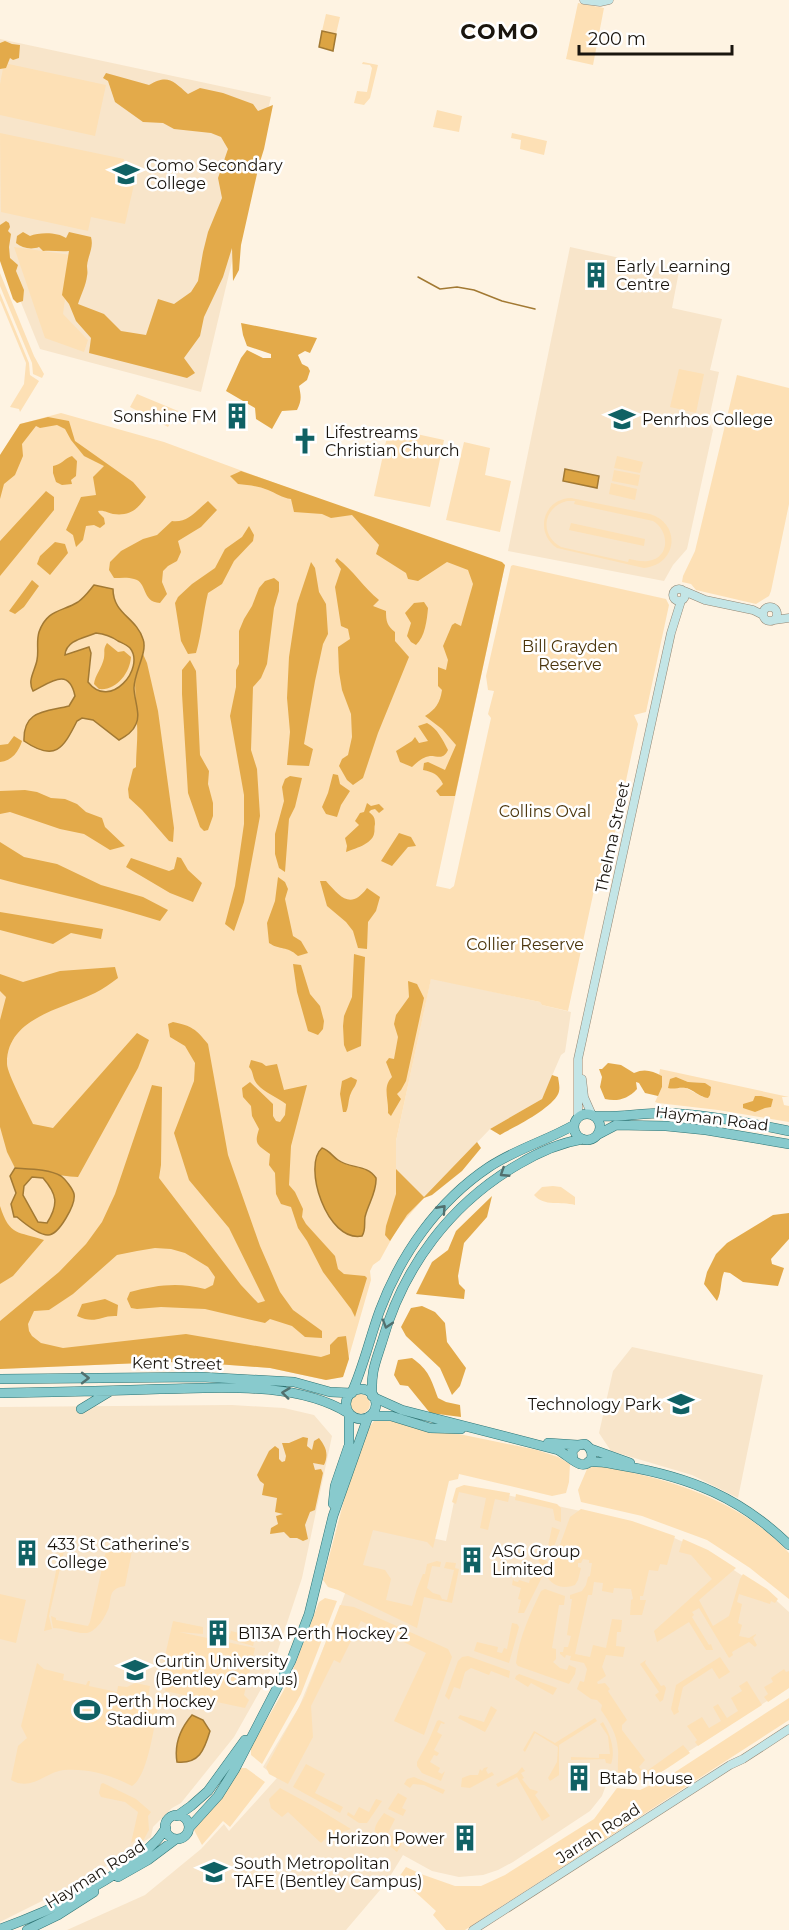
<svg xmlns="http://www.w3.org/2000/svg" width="789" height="1930" font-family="Montserrat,sans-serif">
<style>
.built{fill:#f8e5ca}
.green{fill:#fde0b5;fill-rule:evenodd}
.forest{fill:#e3aa4a}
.water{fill:#dca443;stroke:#a27933;stroke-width:1.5;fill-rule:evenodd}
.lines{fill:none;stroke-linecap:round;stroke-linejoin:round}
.stream{stroke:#a27933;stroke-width:1.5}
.secondary-casing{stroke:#938673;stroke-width:9}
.primary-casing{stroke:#2e7474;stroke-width:10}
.secondary{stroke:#c3e5e6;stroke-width:8}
.primary{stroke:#88cacd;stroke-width:9}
.oneway{stroke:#51706e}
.labels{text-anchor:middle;stroke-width:5;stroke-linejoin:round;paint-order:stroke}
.poi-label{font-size:16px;fill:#1a150e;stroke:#fff;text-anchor:start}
.park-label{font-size:16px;fill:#4b350b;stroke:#fff}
.street-label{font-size:16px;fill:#1a150e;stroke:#fff}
.district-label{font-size:22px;font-weight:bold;letter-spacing:1.5px;fill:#1a150e;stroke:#fff}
</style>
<rect width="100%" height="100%" fill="#fef3e2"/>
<path class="built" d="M0,39L271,97L201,392L40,349L0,251Z
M570,247L679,271L672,308L722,319L710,370L719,372L710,414V424L713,430L687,549L673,565L664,581L508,551Z
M431,978L540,1002L542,1005L571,1012L565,1052L561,1055L542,1099L490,1129L424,1198L396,1169V1141Z
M632,1347L763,1375L738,1498L692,1475L611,1451L599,1433L613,1371Z
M232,1405L284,1408L314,1415L332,1436L302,1578L275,1659L265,1682L234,1737L181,1803L172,1808L153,1827L151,1837L88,1878L0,1922V1407Z
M470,1487L576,1510L654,1529L708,1553L767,1592L789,1612V1687L655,1773L629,1779L610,1774L602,1796L590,1811L513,1862L498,1870L483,1875L459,1877L432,1871L403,1855L386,1883L346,1930H67L145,1895L201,1849L224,1824L229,1831L277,1778L263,1767L299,1707L339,1610L347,1588L363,1524L446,1541L456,1492Z"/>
<path class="green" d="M578,3L604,8L593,65L566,59Z
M326,14L340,17L336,34L322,31Z
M363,62L378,65L370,98L364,105L354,103L357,91L367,92L372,68L370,65L362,64Z
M4,63L106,85L95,136L0,115V84Z
M437,110L462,116L459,132L433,127Z
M0,133L124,159L120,177L135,180L125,224L91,217L88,231L1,212Z
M512,133L547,141L544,155L520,149L521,140L511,138Z
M14,247L71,255L63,314L88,340L84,352L45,338Z
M0,273L34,356L44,374L42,378L33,374L32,363L0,286Z
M0,293L29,363L30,375L39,381L20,412L19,409L10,407L24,384L26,363L0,300Z
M679,369L704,374L696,413L670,407Z
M737,375L789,388V504L771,591L769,596L756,604L696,590L691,584L682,582L683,576L695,551Z
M137,394L178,411L168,427L130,407Z
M61,413L164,442L340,507L505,565L436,886L450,889L454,886L491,718L488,714L494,691L488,690L486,676L511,566L513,565L666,599L669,605L646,712L634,715L638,724L606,875L602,882L596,881L568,1011L542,1005L540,1002L431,979L396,1141V1169L424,1198L397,1229L380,1260L373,1265L370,1271L371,1280L343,1377L326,1380L270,1368L203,1363L165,1362L0,1369V455L20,424Z
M389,428L444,440L430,507L374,496Z
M464,442L490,448L485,475L511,481L500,532L446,520Z
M617,456L643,462L640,473L614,468Z
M614,470L640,475L638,486L612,481Z
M611,483L637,489L635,500L609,494Z
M571,498L650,514C682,524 677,565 644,568L557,548C534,532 543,499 571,498ZM567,501H575L574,504L653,521C669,530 671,558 648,561C642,562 635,560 629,559L628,562L561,547C539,535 543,507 567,501Z
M571,523L645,539L644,546L569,530Z
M660,1069L789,1097H782L784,1105L789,1106V1122L718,1110L658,1103L655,1102L662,1087V1076L659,1075ZM676,1077L688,1082L705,1083L703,1097L686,1088H678Z
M553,1186L561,1187L575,1197V1205C561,1201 544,1207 534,1195L542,1187Z
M350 1404a10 10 0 1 1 20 0a10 10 0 1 1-20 0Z
M386,1419L537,1450L558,1457L570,1464L569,1482L566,1493L552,1496L459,1474L458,1479L449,1481L433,1548L427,1542L373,1530L363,1565L385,1570L391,1579L386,1600L412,1606L417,1589L423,1574H425L427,1564L437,1561L441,1562L440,1567L432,1566L427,1588L433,1593L440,1595L442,1599L447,1600L454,1570L444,1568L446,1562L456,1563L455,1568L459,1569L452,1603L424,1597L417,1628L338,1590L328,1587L323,1580L349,1481L368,1429L374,1421Z
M596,1465C668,1479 737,1497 789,1553V1599L750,1568L707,1540L642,1516L581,1502L578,1490L587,1469Z
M464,1485L510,1493L508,1502L495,1499L488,1530L480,1528L486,1498L459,1492L456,1504L452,1502L456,1488Z
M516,1494L557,1504L561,1508V1522L555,1520L553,1509L515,1500Z
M581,1509L632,1521L675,1536L667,1565L660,1564L658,1571L649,1570L643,1596H640V1600H646L642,1615H630L631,1600L633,1599L631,1589L614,1588L613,1593L602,1591L603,1583L594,1582L592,1595H588L575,1654L590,1657L593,1645L606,1648L612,1619L622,1620L621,1632H617L616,1646L625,1647L623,1657L606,1655L602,1667L606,1676L597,1682L598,1684L605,1683L610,1689L608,1691L627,1720L622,1725V1730L645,1760L639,1767L644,1773L683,1745L690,1753C670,1766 645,1788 620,1779C616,1770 619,1759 618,1750C617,1734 610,1723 601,1710L602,1705L597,1700L591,1699L577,1689L580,1681L584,1682L587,1669L584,1663L570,1660L571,1656L566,1655L565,1658L560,1654V1652H563L564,1647H568L571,1636L567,1635L572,1599H570V1595L582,1591L586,1585L588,1577L590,1576L592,1563H589V1560L583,1559L581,1563H578V1567L581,1568L578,1580L575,1585C565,1589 554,1587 548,1578L570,1517Z
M552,1527L560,1530L551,1555L536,1550L537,1545L548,1546Z
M683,1539L708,1550L736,1568L699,1600L713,1626L729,1616L740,1579L743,1574L767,1589L778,1599L775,1603L771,1601L770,1604L739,1594L737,1602L742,1604L738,1623L742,1625L739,1636L749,1638L756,1634V1635L753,1638L757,1645L755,1647L749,1642L732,1652L733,1655L729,1658L699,1608L692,1612L694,1615L692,1617L709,1645L711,1644L713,1650H706L689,1622L657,1642L654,1631L712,1579L691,1555L679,1552Z
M61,1546L65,1547L49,1616L52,1629L44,1631Z
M107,1546L132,1551L125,1586C120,1587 115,1588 112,1593C110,1597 110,1603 109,1607C106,1616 97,1631 87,1633C77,1634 64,1628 53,1628L51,1616L56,1618V1620L88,1626L90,1622Z
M533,1556L547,1561L548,1565L524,1613H518L521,1600L518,1599L521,1588L512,1585L513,1579L514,1581L518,1582L519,1580L529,1583L530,1579L537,1576L536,1574C544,1569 541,1560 533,1556Z
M545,1589L565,1596L564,1605H559L552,1648L556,1649V1659L553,1662L560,1668L567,1670L569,1665L576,1668L575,1674L569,1684L518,1666L516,1663C519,1638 530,1614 541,1591Z
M0,1594L26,1600L16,1643L0,1639Z
M325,1598L337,1601L301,1694L262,1764L251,1755V1747L288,1683L319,1602Z
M340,1605L354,1607L448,1649L452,1657L424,1735L394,1721L426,1653L361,1621L340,1663L334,1660L311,1706L313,1737L288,1784L269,1774L266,1767L305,1696Z
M173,1621L203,1627V1634L179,1632L255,1648L244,1695L249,1700L245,1708L165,1691L167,1681L172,1682L173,1680L161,1675V1673Z
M512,1623L517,1624L519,1627L509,1663L474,1651L477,1642L498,1647L497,1652L502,1653L504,1648L507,1649Z
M231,1631L255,1637L253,1646L229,1639Z
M468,1656L510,1671L509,1678L491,1671L489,1675L471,1668L465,1672L460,1689L454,1687L449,1700L445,1696L458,1661L462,1657Z
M720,1657L730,1672L719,1679L712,1668L683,1687L678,1709L679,1712L674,1715L671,1709L676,1685Z
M646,1660L645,1663L661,1686L664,1685L666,1688L663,1700L660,1702L655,1695L659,1692L640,1664Z
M37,1663L44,1669L64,1674L63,1680L86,1685L88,1681H90L89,1686L117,1692L118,1686L127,1687L135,1683L150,1686L147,1704L158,1707C154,1726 148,1776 132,1786C111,1775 88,1768 64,1770C45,1772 32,1792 11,1780L18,1746L27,1738L21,1726Z
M784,1669L786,1672L789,1671V1688L768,1702L764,1697L768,1694L764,1687L773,1682L771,1678Z
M519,1674L557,1688L553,1695L531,1683L528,1687L515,1679L516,1676Z
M747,1681L762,1705L698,1746L695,1742L697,1740L687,1726L702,1717L709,1728L721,1721L713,1707L718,1704L727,1718L738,1711L731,1698L742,1691L739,1686Z
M789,1698V1720L465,1930H446L433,1915L436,1911L399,1877L406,1867L421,1874L455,1886H481L505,1875L594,1819L617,1788L640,1790L666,1778Z
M491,1706L497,1710L485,1732L458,1718L460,1715L484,1722Z
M595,1718L597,1721L559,1745V1775L550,1781L548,1778L557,1762L558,1747L535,1733L525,1752L523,1750L534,1731L555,1743Z
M439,1720L445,1723L444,1724L441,1723L437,1732L442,1735L434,1750L439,1753L437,1756L434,1755L430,1762L440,1768L438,1772L442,1774L445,1771L441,1781L422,1773L417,1766V1762L428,1742L437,1721Z
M603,1722C610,1734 616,1750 611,1764L606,1763L605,1759L571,1760V1757L599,1758V1754H610L608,1736L600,1724Z
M306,1764L325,1774L315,1793L343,1807L340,1813L293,1787Z
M488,1767L486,1770L488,1774L492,1772L494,1775L492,1776L470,1788L461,1787L462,1778L470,1775H478L480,1769L482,1771L484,1768Z
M522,1767L525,1771L521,1773L524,1778L522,1779L530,1789L537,1791L538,1792L535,1795L550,1816L542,1821L517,1777L498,1787L496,1784L517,1773Z
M240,1768H246L265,1782L230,1827L223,1821L202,1845L194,1830L220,1798Z
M414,1777L445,1790L443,1794L424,1785L413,1784L410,1788L404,1784L407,1779Z
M103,1783L136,1799L151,1812L148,1816L149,1830L143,1841L136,1840L131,1843L138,1812L125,1802L101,1797L99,1793L101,1784Z
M280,1788L315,1807L351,1829L327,1837L321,1843L288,1812L282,1817L271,1808L269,1799Z
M398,1793L407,1798L402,1808L406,1810L403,1816L388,1809Z
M376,1799L382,1801L367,1823H359L347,1815L348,1812L354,1816L359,1807L369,1812Z
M384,1813L395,1819L388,1833L402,1843L397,1852L375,1834C373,1826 380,1819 384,1813Z"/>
<path class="forest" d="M5,41L12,44L20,45L19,58L13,60L10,58L6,68L0,69V43Z
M106,73L149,85C168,74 173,81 188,94L200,88L223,93L253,104L258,111L273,105L264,149L259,165L241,245L239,270L233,281L232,248L223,277L204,317L200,336L184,358L195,373L187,378L89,353L91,338L76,321L69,304L62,295L69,251C60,252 52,250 43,251L39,247C31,250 22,248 16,243L17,236L23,232L30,236C39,232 58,232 66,238L69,232L91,237C94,248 88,255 87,266C87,269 88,272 87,276C86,285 81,295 78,304L104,314L121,331L146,335L158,299L174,304L191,292L198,281L203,252L208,232L222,198L218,178L228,149L221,137L211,133L174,129L163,123L143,122L115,102L108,81L103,78Z
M6,221L9,223L10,227L8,231L11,234L9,247L10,258L18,265L16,271L24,290L23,301L17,303L13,299L0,261V225Z
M241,323L317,338L310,353L305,351L298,355L302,364L308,367L310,371L307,380L299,386C301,396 302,400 297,410L282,411L272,429L256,419L255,408L226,391L241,358L247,350L263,358H271V354L247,346L243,335Z
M48,417L69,421L75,441L133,482L146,497C137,510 130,516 113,514C107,513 105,510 98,511L99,513L104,518L105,524L100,528L94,525L86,526L83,540L76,547L73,535L66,530L81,497L96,495L93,477L104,466L84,456L71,440L65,429L57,425L40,428L36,426L22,444L23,456L15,475L4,484L0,499V455L20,424Z
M72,456L77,461L76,476L71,480L72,484L62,485L56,482L53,473V466C61,465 65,458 72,456Z
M241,471L502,562L505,565L455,796H440L436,791L443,784C438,774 433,772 423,770L424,763L428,762L445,770L456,745L442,729L425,716C436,709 440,703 442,690L438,686V667L446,670L448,660L443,646L452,625L455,623L461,626L473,584L468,570L447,562L418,581L408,579L406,573L376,554L379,545L352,515L331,518L322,514L294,512L291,499C282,498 276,493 268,490C258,486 248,485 238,484L230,476Z
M46,491L54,497V510L0,576V541Z
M208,501L217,510L201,527L178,541L181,552L177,561L168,566L163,571L162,582L167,594L160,603C141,602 148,582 134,579C128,577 121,578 114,578L109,570L110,562L121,551L143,539L157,535L172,521C188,523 196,511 208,501Z
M249,526L254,535L253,541L234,561L222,584L208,593C203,613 202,633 196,653L188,654L181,641L175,603L178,597L192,584L215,568L225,549L242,537Z
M55,542L65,544L68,553L50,575L37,564L40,556Z
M337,558C354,571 363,587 379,600L373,606L386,611C386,621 387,626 395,632V641L409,657L378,733L363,778L353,785L347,780L339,766L342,759L348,755L352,737L351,714L342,690L339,672L338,647L350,639L348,629L341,626L335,587L341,569L335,561Z
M311,562L315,568L319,592L326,604L328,634L323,644L315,681L304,744L313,749L309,766L287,765L290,732L287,698L289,657L297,604Z
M274,578L279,582V591L274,608L267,664L261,678L253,687L251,750L257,769L260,816L244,902L234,931L225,924L235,886L244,824V795L230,716L236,687V670L239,664V631L244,619L252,606L259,588L265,581Z
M32,580L39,586L24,607L15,614L9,611Z
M424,602L428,608C427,620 425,637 416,645L411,642L407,636L411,623L405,613L414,603Z
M107,643L118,652L124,651L131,657C130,673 116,691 99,689L94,684C95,675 102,668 104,658C105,651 103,649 107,643Z
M143,654L147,663L158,711L174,828L173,842L169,841L142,810L129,798L128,789L133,769L136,767C136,752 138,738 137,724C137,699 130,676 143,654Z
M190,660L196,671L200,755L209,771L208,784L213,803V816L208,830L204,831L200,827L188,793L182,694V670Z
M427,723C437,728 443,740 448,750C443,760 439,756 430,756C423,757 417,762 412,767L400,762L396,751L412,741L415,737L419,743L428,741L418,726Z
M14,736L22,741C19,751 12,761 0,762V745L8,744Z
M333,774L338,775L340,784L350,791L341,805L337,817L326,814L322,807L328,793Z
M290,776L302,778L295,807L289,819L285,872L279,868L275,854V834L284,801L282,787L285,779Z
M25,790L37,792L51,798L65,799L77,804L86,812L102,818L105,827L125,846L110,850L84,834L60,829L10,812L0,814V791Z
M367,803L371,806L379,804L384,809L379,813L375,809L371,810L369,812C374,816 375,818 375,824C374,827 375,831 374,834C372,844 354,849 346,852L347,846L345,838L359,825L355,821L360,813L364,812Z
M399,833L411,837L416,846L408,847L392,866L381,861Z
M0,842L24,857L57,864L101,885L143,897L168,910L160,921C107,904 53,893 0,879Z
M177,857L181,858L188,870L202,883L193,902L170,893L126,867L131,858L169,871L174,869Z
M278,877L285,882L288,889L285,899L293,936L301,941L308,953L298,956C286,945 281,951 269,943L267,923L275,901Z
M320,881H326C340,897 351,910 367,888L380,897L376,911L368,922L367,949L358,948L353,931L346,922L327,906Z
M0,912L103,929L101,939L71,933L53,944L0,930Z
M354,954L365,957L361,1046L347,1052L344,1045L343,1026L344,1016L352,997Z
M293,964L301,965L310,994L320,1006L324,1021L323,1029L318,1035L308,1031L297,992Z
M115,967L118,978C111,983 103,989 95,993C62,1009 6,1018 7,1064C7,1073 28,1113 33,1124L53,1128L137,1033L149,1040L138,1068L78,1177C57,1176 36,1170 15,1168L7,1152L0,1127V1020L6,997L0,991V974L23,982L60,971Z
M408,981L417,984L424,998L406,1081L401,1090L397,1094L401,1099L391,1116L388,1113C389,1099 382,1087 392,1077L386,1062L389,1058L394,1059L398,1037L394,1024L396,1015L409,997Z
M173,1022C192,1026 196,1029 208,1044L228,1155L260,1246L280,1292L293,1310L322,1331V1338L305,1337L292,1326L270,1319L265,1323L205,1309L161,1307L137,1309L131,1308L127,1299L130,1292C157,1285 178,1282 205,1289L213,1285L215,1277L208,1267L185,1253L171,1249L155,1248L137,1251L117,1255L73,1294L49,1310L34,1311L28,1324L29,1331L32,1336L41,1343L63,1348L186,1334L321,1357L330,1354V1345L338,1337L346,1336L349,1359L343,1377L326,1380L270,1368L203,1363L165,1362L0,1369V1321L59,1272L86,1244L102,1222L115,1194L152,1085L162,1087L161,1165L159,1178L241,1285L258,1303L265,1301L229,1228L189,1180L174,1133L194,1081L195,1063L185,1046L170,1037L168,1024Z
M251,1060L262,1063L266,1066L277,1064L284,1090L307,1085L291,1146L289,1185L295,1192L303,1209L302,1217L306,1224L335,1256L338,1269L344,1274L365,1276L367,1278L355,1317L351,1309L323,1272L307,1241L298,1228L291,1207L281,1204L276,1194L275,1173L269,1165L270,1154C257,1145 254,1144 259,1129L252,1116L251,1106L243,1097L242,1088L250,1082L273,1104V1116L276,1121L280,1122L285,1115L286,1104C277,1097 265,1093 257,1084C252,1078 254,1072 249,1067Z
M608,1063L621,1065L634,1073C645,1068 652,1071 662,1076V1087L658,1096L645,1093L639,1083L636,1082L637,1089C628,1099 617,1102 605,1099L600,1087L602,1077L599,1069H602Z
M552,1075L558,1077C559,1084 561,1090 557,1096C547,1111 516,1126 500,1135L490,1129L542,1099Z
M351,1077L357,1080C356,1086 353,1088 351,1093C348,1099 349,1106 346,1112H343L340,1094L342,1081Z
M676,1077L688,1082L705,1083L711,1087L710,1095L708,1098C700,1097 696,1092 689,1089C681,1086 675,1090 668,1088L670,1079Z
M755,1096H761L773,1099L771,1107L765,1108L755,1112L743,1108V1104L753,1101Z
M477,1142L481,1148L462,1171L432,1195L424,1198L407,1215L390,1241L385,1235L386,1226L396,1194V1169L424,1197Z
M492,1196L487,1217L464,1243L458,1276L459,1284L465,1290L464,1299L416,1294L432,1262L448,1250L456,1231Z
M0,1206C10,1237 18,1231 44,1240L13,1276L0,1284Z
M789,1213V1239L771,1259L772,1264L784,1268L778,1286L743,1282L730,1273L724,1272C720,1282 722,1291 717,1301L704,1284L707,1272L716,1254L727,1243L773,1215Z
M105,1299L118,1305L117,1316C100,1315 96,1325 77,1316L82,1304Z
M422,1306L435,1312L445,1323L447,1342L466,1368L460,1386L452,1395L440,1368L406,1336L401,1327L411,1308Z
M412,1358C429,1370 431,1379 438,1398L446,1402L460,1405L461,1417L430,1413L408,1386L400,1385L394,1375L398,1360Z
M303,1437L308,1438L307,1446L312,1450L314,1441L319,1438C326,1447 329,1454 324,1465L313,1463L315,1470L321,1469L323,1473L315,1510L310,1512L305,1525L308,1539L303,1541L297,1538H290L284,1532L270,1534L271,1528L278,1524L276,1516L283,1514L275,1512L277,1498L262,1495L264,1484L260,1481L257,1475L269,1451L275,1446L279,1449V1459L282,1462L285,1461L286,1456L282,1443H289Z"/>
<path class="water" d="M322,31L336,34L333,51L319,47Z
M565,469L599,476L597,488L563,481Z
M94,585L113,589C113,614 136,617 143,639C148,652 134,672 134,688C134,699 141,715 136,724C133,732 126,736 119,740L93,720L82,718L77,721C63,749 55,762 24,741C23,710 45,712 69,706L75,696C69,667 51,682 33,691C27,680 35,671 37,660C39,651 36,642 39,632C47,609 62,612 78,602C85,597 89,591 94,585ZM96,633C105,634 111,636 118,641C122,643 127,645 130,648C146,668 110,711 88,682L91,653L89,647L65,655C66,640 84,638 96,633Z
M322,1148C329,1150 332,1156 338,1160C350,1169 367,1164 376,1178C377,1192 368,1204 365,1217C364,1224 366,1230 362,1236C327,1243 302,1165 322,1148Z
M15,1168C29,1169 49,1169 61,1176C65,1179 73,1189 74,1194C76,1204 59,1235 48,1235C39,1235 24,1223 17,1217H14L11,1204L16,1193L10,1176ZM32,1177L43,1178C57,1194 59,1204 47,1223L38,1222L23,1195L24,1186Z
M192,1715L203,1720L210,1731C204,1751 199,1764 177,1762C174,1744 180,1729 192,1715Z"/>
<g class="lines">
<path class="stream" d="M418,277L440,289L457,287L474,290L502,301L535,309"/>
<g class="secondary-casing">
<path id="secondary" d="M584,0L600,2L609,0
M673 595a6 6 0 1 1 12 0a6 6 0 1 1-12 0Z
M684,591L705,600L753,610L763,615
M763 614a7 7 0 1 1 14 0a7 7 0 1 1-14 0Z
M774,620L789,618
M582,1079L584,1097L592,1115
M578,1118V1059L671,633L681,601
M473,1930L730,1765L743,1759L789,1729"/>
</g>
<g class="primary-casing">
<path id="primary" d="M574 1127a13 13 0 1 1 26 0a13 13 0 1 1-26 0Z
M594,1116C619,1118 644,1112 669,1113C710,1115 749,1123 789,1131
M597,1135L616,1125L666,1126L706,1130L789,1144
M0,1379L201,1377L294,1382L330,1392L352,1393
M346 1404a15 15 0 1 1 30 0a15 15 0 1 1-30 0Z
M352,1392C364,1365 370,1337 380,1310C401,1254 438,1201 489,1167C516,1149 546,1141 574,1125
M0,1393C53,1392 107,1391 160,1389C220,1388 296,1381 348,1413
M372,1396C371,1371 375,1364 382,1342C403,1267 451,1203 519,1164C539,1152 559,1143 583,1139
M373,1397L402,1410L558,1450C564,1453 575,1463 580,1464C593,1467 596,1451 585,1444L578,1445L572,1451L573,1459
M81,1409L109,1392
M370,1416H391L430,1428L461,1429
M548,1443L578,1445
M591,1449L630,1463
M588,1462C601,1461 611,1464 624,1466C690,1477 741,1498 789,1545
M333,1504L335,1486L349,1445V1413
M165 1827a12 12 0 1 1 24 0a12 12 0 1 1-24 0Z
M177,1816L191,1806L208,1791L245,1740
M189,1828L218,1796L235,1769L291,1661L309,1614L333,1516L368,1417
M118,1877L148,1860L176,1839
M0,1929C48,1912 118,1880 154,1843C159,1839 162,1833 166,1828
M27,1930L58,1915L94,1892"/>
</g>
<use href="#secondary" class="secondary"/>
<use href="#primary" class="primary"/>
</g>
<defs><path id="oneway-chevron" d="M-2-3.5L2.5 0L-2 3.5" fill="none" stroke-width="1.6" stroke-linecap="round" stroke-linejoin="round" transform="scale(1.5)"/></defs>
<g class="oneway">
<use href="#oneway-chevron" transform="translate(504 1173) rotate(147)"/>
<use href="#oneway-chevron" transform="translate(442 1209) rotate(-48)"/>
<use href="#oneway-chevron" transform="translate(387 1324) rotate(107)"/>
<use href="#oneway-chevron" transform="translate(85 1378)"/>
<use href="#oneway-chevron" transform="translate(286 1393) rotate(-173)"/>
</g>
<defs>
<g id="school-bare" transform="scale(2.07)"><path d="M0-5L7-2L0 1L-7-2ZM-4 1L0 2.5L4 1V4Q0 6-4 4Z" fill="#106164" stroke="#fff" stroke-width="2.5" paint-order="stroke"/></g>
<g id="building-bare" transform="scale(2.07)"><path d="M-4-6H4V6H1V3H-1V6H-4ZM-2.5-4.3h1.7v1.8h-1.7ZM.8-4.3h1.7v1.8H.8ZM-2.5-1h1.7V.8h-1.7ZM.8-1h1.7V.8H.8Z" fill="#106164" stroke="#fff" stroke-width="2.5" paint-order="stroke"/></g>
<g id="church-bare" transform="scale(2.07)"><path d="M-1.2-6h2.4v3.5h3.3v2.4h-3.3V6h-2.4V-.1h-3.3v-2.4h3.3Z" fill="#106164" stroke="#fff" stroke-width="2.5" paint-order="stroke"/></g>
<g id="university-bare" transform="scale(2.07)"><path d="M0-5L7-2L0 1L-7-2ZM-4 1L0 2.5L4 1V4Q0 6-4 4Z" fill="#106164" stroke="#fff" stroke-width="2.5" paint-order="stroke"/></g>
<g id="stadium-bare" transform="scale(2.07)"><path d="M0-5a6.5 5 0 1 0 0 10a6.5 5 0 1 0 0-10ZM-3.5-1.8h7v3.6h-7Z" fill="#106164" stroke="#fff" stroke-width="2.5" paint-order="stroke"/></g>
</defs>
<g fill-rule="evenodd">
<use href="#school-bare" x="126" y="174"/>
<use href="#building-bare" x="596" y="275"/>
<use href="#building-bare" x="237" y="416"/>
<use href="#school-bare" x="622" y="419"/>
<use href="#church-bare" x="305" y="441"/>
<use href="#university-bare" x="681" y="1404"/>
<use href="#building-bare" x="27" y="1553"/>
<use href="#building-bare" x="472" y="1560"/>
<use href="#building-bare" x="218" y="1633"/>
<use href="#university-bare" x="135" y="1670"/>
<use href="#stadium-bare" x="87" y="1710"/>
<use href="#building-bare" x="579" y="1778"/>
<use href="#building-bare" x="465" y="1838"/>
<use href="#university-bare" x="214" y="1872"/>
</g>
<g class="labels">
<g class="poi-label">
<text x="146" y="171">Como Secondary<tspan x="146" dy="18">College</tspan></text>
<text x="616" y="272">Early Learning<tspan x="616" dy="18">Centre</tspan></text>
<text x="217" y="422" text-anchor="end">Sonshine FM</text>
<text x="642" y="425">Penrhos College</text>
<text x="325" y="438">Lifestreams<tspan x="325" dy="18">Christian Church</tspan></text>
<text x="661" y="1410" text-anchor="end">Technology Park</text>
<text x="47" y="1550">433 St Catherine's<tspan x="47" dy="18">College</tspan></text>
<text x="492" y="1557">ASG Group<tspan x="492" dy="18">Limited</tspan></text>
<text x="238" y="1639">B113A Perth Hockey 2</text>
<text x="155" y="1667">Curtin University<tspan x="155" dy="18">(Bentley Campus)</tspan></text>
<text x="107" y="1707">Perth Hockey<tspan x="107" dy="18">Stadium</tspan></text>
<text x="599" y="1784">Btab House</text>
<text x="445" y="1844" text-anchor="end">Horizon Power</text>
<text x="234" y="1869">South Metropolitan<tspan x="234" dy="18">TAFE (Bentley Campus)</tspan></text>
</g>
<g class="park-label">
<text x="570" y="652">Bill Grayden<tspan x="570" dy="18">Reserve</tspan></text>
<text x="545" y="817">Collins Oval</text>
<text x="525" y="950">Collier Reserve</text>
</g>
<g class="street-label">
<text transform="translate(612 837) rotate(-78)" y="6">Thelma Street</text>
<text transform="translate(712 1118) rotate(7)" y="6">Hayman Road</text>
<text transform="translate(177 1363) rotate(1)" y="6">Kent Street</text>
<text transform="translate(598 1833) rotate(-33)" y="6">Jarrah Road</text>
<text transform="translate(95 1874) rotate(-32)" y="6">Hayman Road</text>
</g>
<g class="district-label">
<text x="500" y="39">COMO</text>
</g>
</g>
<path d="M579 45v9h153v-9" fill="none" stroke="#1a150e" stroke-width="3"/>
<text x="588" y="45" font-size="18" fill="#1a150e" stroke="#ffffff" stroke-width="4.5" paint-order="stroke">200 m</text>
</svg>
